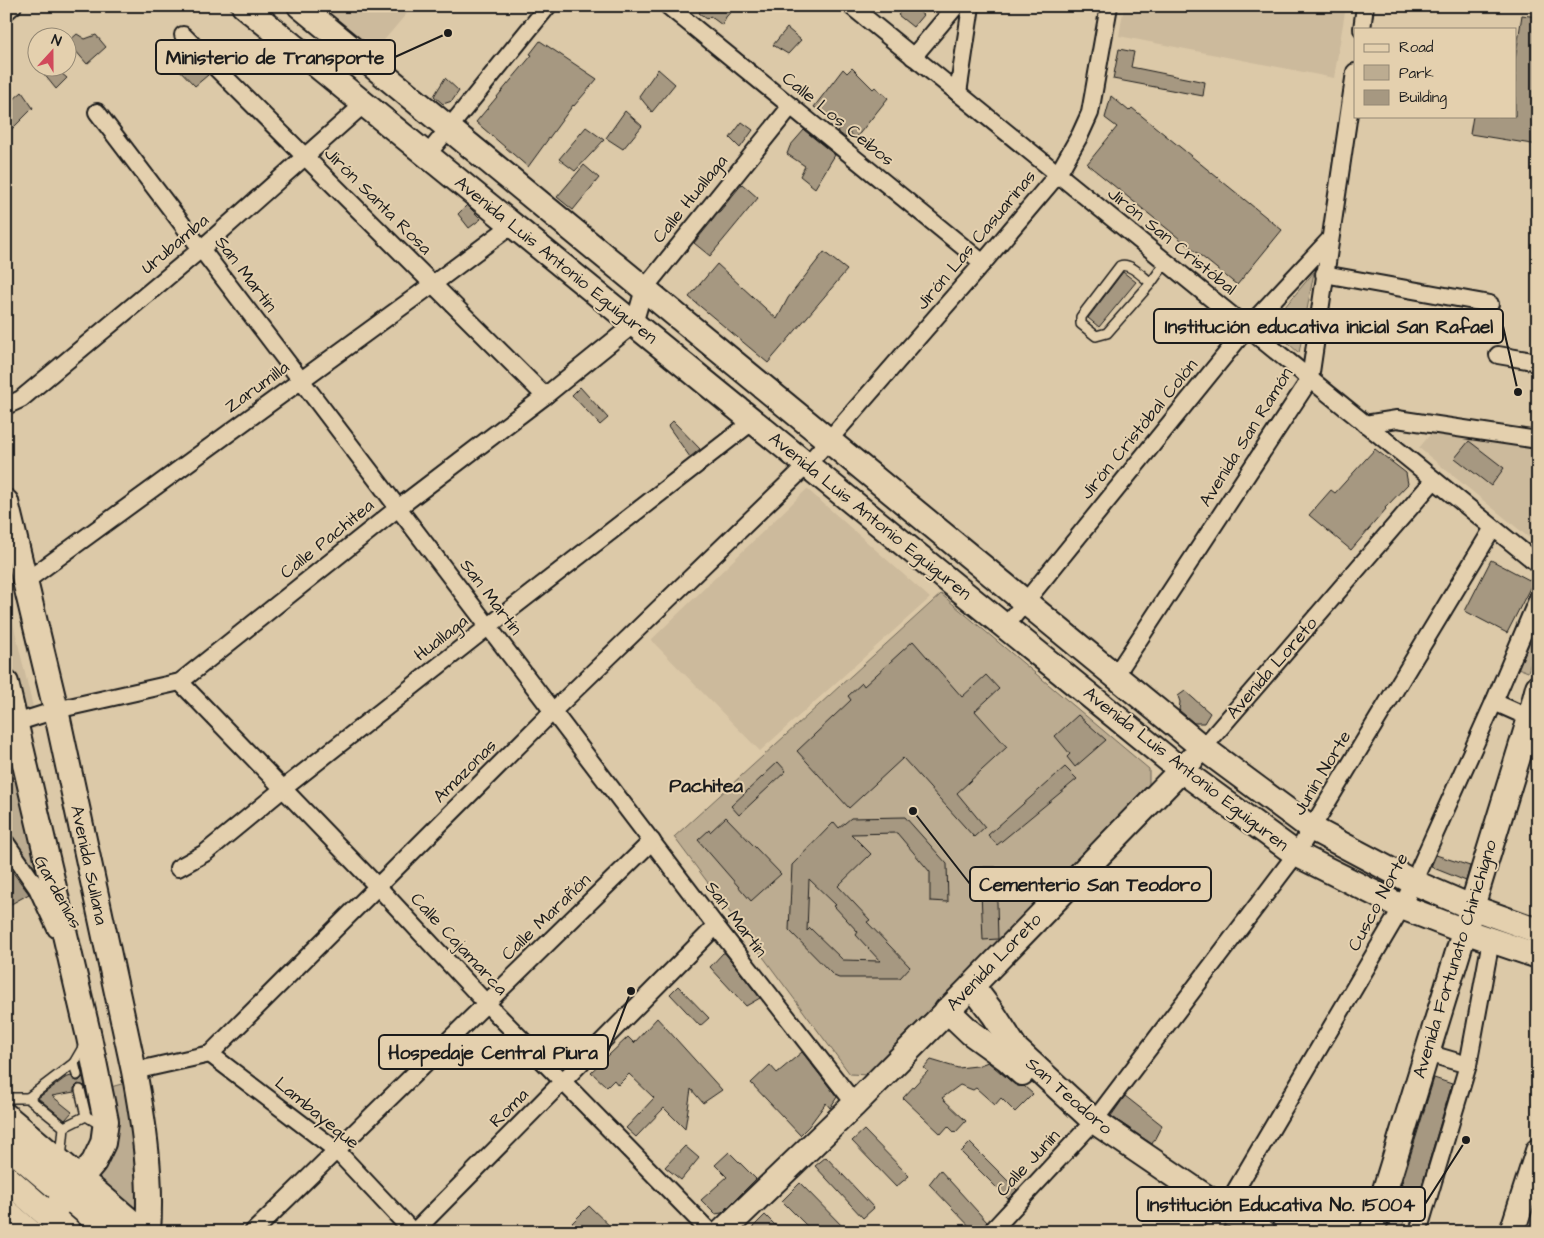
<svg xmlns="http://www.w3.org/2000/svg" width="1544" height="1238" viewBox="0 0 1544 1238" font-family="'Architects Daughter',sans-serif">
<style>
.built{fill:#ccba9c}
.green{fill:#bcac91;stroke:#6c6456}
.building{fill:#a69881;stroke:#1c1c1c;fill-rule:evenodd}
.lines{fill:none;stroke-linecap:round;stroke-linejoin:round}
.lane-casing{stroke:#1c1c1c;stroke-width:12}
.street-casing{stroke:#1c1c1c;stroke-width:20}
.secondary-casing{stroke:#1c1c1c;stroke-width:28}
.primary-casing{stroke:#1c1c1c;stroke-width:30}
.lane{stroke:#e4d0ae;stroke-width:9}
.street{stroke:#e4d0ae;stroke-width:16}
.secondary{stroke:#e4d0ae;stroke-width:24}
.primary{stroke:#e4d0ae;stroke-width:26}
.labels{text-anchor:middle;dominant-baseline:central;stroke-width:4;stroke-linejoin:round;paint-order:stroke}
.street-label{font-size:18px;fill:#1c1c1c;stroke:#e4d0ae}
.neighbourhood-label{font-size:19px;font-weight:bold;fill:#1c1c1c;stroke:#e4d0ae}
.leader{fill:none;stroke:#1c1c1c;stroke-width:2}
.callout-dot{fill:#1c1c1c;stroke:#e4d0ae;stroke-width:2}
.callout{fill:#e4d0ae;stroke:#1c1c1c;stroke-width:2}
.callout-label{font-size:19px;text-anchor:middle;font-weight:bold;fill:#1c1c1c}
</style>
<rect width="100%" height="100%" fill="#dcc9a8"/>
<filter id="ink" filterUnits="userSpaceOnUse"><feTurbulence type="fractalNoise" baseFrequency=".02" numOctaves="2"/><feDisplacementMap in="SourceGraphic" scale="10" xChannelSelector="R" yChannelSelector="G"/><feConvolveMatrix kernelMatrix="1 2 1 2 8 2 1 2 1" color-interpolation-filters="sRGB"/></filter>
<g filter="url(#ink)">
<g class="built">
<path d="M323 6H413L375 51Z"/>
<path d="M1124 6H1346L1334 78 1119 36Z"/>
<path d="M1433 431 1538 450V545L1419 448Z"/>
<path d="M807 489 930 598 760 751 651 640Z"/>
<path d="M6 593 38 728 6 734Z"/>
</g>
<g class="green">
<path d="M1314 272 1299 353 1269 326Z"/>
<path d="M941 594 1149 769V784L868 1075 850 1074 674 837Z"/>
<path d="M1538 624V639L1528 672 1518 668Z"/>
<path d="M6 726 72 962 6 843Z"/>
<path d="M129 1082 141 1219 97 1179 112 1131 107 1088Z"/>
<path d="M1389 1197 1410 1205 1400 1232H1378Z"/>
</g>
<g class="building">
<path d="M699 6H736L726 17 722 25 710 16 707 19 699 13 702 8Z"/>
<path d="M905 6H912L923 15 913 27 898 15Z"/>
<path d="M1522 15 1538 17V145L1470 134 1473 116H1515V60Z"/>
<path d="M787 28 801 40 788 54 773 45Z"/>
<path d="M77 34 85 39 96 35 106 47 87 64 68 42Z"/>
<path d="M540 41 597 79 574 106 573 105 528 167 476 122 532 55 530 54Z"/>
<path d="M1119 49 1134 52 1131 67 1205 82 1203 96 1113 79Z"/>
<path d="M183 52 186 53 208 75 195 86 174 64Z"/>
<path d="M39 68H55L67 78 56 89Z"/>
<path d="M852 68 873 89 875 87 888 98 856 138 849 133 846 138 837 131 842 125 814 107 843 69 847 73Z"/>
<path d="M658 69 675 84 652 112 639 96Z"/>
<path d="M445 78 459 91 452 101 443 104 434 96Z"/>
<path d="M6 92 14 99 22 92 33 108 6 135Z"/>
<path d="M1111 96 1129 111 1132 108 1282 230 1237 285 1087 164 1117 127 1105 118Z"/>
<path d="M625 111 642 126 623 149 606 138Z"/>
<path d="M742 122 753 130 740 148 730 138Z"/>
<path d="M586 127 604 140 575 171 559 159Z"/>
<path d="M804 130 835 155 815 188 800 176 805 166 787 154 790 146Z"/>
<path d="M584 165 599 178 573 210 557 197Z"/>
<path d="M742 184 758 198 710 256 694 243Z"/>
<path d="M467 205 481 219 469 228 458 214Z"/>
<path d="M824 252 847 270 768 363 689 297 717 264 777 319 788 298Z"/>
<path d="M1123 272 1136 282 1099 327 1088 318Z"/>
<path d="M580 387 608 418 600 425 572 395Z"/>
<path d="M673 421 700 449 690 457 668 426Z"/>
<path d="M1469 441 1504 468 1491 486 1455 458Z"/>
<path d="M1375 449 1406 473 1408 484 1385 508 1386 509 1351 550 1309 515 1331 490 1335 493Z"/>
<path d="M1491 560 1533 582 1507 633 1465 611Z"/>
<path d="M913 641 962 697 986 675 999 689 975 711 1007 747 957 793 985 827 974 837 903 758 849 808 797 751 851 700 848 696 862 683 864 686Z"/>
<path d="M1185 691 1210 713 1204 723H1194L1179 710 1180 702 1178 696Z"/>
<path d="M1078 715 1106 740 1075 767 1067 757 1070 754 1055 736Z"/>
<path d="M778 762 786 771 739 815 731 806Z"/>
<path d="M1065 767 1077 779 997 845 988 835Z"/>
<path d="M726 817 781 874 751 901 698 840 709 830 710 832Z"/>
<path d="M905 817 947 864 948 902 930 901V872L897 833 851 834 871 854 838 886 870 920 867 922 910 967 900 978H839L834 976 789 930 792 865 834 822 839 828 851 818ZM809 879 836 905 834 906 858 932 856 935 880 961 843 960 810 928 807 931Z"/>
<path d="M1436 855 1470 866 1466 881 1431 867Z"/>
<path d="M6 863 29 894 6 907Z"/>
<path d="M980 867H996L998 939 983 940Z"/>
<path d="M723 953H725L760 998 746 1006 710 967Z"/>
<path d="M678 986 709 1018 700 1026 670 994Z"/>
<path d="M657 1018 722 1090 703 1103 691 1089 685 1129 664 1108 636 1137 626 1128 654 1098 629 1074 618 1085 614 1080 607 1087 591 1072 628 1037 634 1043Z"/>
<path d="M802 1052 837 1097 830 1108 826 1103 809 1126 800 1135 751 1083 770 1065 777 1073Z"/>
<path d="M931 1060 958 1068 977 1066 988 1062 1013 1083 1018 1086H1024L1033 1094 1015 1112 1001 1098 995 1105 976 1088 973 1090 960 1085 942 1098 966 1121 955 1133 948 1126 941 1134 903 1098 928 1071 924 1068Z"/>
<path d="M71 1076 76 1081H79L83 1077 85 1086 78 1084 74 1088V1092L52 1096 72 1112 65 1120 38 1098 65 1078Z"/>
<path d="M1434 1078 1452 1084 1417 1202 1398 1196Z"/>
<path d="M1125 1096 1162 1125 1152 1144 1111 1116Z"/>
<path d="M864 1130 909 1176 896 1187 852 1141Z"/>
<path d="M970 1143 1017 1190 1008 1199 961 1152Z"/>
<path d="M685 1146 699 1158 681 1180 665 1167Z"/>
<path d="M729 1152 756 1179 722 1213 715 1214 701 1200 727 1177 715 1165Z"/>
<path d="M826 1157 874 1208 863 1218 815 1166Z"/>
<path d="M940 1170 987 1222 978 1232H975L929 1184Z"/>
<path d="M800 1183 848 1232H813L782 1201Z"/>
<path d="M589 1206 616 1232H581L572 1223Z"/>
<path d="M765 1215 782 1232H748Z"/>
</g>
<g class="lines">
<defs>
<g id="lane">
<path d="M1151 283C1143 277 1130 262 1120 266L1081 317V324L1096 336 1107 333 1151 283 1166 262"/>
<path d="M77 1075 74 1063 85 1044"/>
<path d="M80 1090 86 1116 104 1127"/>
<path d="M6 1098H28L64 1127 61 1159"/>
<path d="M28 1098 74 1063"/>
<path d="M64 1127 86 1116"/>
</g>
<g id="street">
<path d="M668 6 983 263"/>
<path d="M851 6 1538 564"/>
<path d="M6 12 13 6"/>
<path d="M1362 29 1365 6"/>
<path d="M183 35 545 396"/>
<path d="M913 57 956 6"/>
<path d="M958 93 971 6"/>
<path d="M97 112 716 926 855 1104"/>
<path d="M427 155 548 6"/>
<path d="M1324 274 1490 304"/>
<path d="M1498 355 1538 362"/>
<path d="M6 406 21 399 201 249 364 104"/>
<path d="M1365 424 1397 419 1538 440"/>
<path d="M26 581 433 284 512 225"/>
<path d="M1005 627 1247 328 1330 239"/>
<path d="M1115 676 1310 379 1355 72"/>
<path d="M180 682 378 887 486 1003 710 1232"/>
<path d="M1494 702 1530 718"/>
<path d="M6 726 56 710 180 682 398 508 545 396 634 324 644 289 791 106"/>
<path d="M1203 748 1434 480"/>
<path d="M6 843 37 888 56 929"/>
<path d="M178 868 205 853 284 788 489 626 753 421"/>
<path d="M1427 1053 1468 1065"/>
<path d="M210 1054 336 1150 413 1232"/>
<path d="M134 1071 210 1054 553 711 807 465 983 263 1058 174 1080 135 1090 113 1109 6"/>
<path d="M253 1232 652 841"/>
<path d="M414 1232 716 926"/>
<path d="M991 1232 1094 1121 1296 854 1493 528"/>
<path d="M1211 1232 1402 907 1494 702 1538 598"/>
<path d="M1418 1232 1468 1065 1491 940"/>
</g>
<g id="secondary">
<path d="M244 6 1181 770 1296 854 1402 907 1464 931 1538 956"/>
<path d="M300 6 1203 748 1311 828 1413 882 1471 907 1538 931"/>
<path d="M6 502 56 710 134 1071C144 1124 152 1178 148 1232"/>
<path d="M6 683 89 1037 106 1121 103 1143 94 1162 55 1209"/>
<path d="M972 986 994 1015 1016 1049 1094 1121 1225 1210 1263 1232"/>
<path d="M947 1010 971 1033 1007 1059 1022 1073"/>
<path d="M6 1116 143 1232"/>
<path d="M6 1211 30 1232"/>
<path d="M722 1232 855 1104 972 986 1191 760"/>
<path d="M1372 1232 1530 718 1538 687"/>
<path d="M1512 1232 1538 1151"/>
</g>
<g id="primary">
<path d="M6 1143 111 1232"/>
<path d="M6 1178 68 1232"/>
</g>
</defs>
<use href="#lane" class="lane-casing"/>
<use href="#street" class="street-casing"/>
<use href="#secondary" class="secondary-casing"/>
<use href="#primary" class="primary-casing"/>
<use href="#lane" class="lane"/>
<use href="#street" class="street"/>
<use href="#secondary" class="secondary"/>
<use href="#primary" class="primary"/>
</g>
</g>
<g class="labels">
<g class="street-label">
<text transform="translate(838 119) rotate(39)">Calle Los Ceibos</text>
<text transform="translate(690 199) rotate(-51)">Calle Huallaga</text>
<text transform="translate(378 201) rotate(45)">Jirón Santa Rosa</text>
<text transform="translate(976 240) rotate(-50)">Jirón Las Casuarinas</text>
<text transform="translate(1172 241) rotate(39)">Jirón San Cristóbal</text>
<text transform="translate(175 244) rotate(-40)">Urubamba</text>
<text transform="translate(556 260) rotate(39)">Avenida Luis Antonio Eguiguren</text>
<text transform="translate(246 274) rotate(53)">San Martín</text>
<text transform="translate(257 387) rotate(-36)">Zarumilla</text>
<text transform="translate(1139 429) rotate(-51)">Jirón Cristóbal Colón</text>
<text transform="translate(1246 437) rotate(-58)">Avenida San Ramón</text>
<text transform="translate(870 516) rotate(39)">Avenida Luis Antonio Eguiguren</text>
<text transform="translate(327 539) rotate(-39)">Calle Pachitea</text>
<text transform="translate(491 597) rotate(53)">San Martín</text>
<text transform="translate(441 638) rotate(-38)">Huallaga</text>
<text transform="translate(1272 668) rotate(-49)">Avenida Loreto</text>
<text transform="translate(1186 769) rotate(38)">Avenida Luis Antonio Eguiguren</text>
<text transform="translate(465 771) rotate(-45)">Amazonas</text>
<text transform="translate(1322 773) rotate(-59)">Junín Norte</text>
<text transform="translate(89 865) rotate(78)">Avenida Sullana</text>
<text transform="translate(58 892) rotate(61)">Gardenias</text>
<text transform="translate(1378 902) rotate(-62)">Cusco Norte</text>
<text transform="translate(546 917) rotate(-44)">Calle Marañón</text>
<text transform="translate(736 919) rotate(53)">San Martín</text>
<text transform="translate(459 944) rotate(47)">Calle Cajamarca</text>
<text transform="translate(1455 959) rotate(-73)">Avenida Fortunato Chirichigno</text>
<text transform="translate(994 962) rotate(-46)">Avenida Loreto</text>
<text transform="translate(1069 1096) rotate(41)">San Teodoro</text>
<text transform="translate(509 1108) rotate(-45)">Roma</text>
<text transform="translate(317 1113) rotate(39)">Lambayeque</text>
<text transform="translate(1028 1163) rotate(-47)">Calle Junín</text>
</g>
<g class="neighbourhood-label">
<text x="706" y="786">Pachitea</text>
</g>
</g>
<path class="leader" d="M448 33L395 57M1518 392L1503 326M913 811L970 884M631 991L608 1052M1466 1140L1425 1204"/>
<g class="callout-dot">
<circle cx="448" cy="33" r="5"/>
<circle cx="1518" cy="392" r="5"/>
<circle cx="913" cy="811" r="5"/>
<circle cx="631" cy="991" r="5"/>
<circle cx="1466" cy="1140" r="5"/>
</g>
<g class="callout">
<rect x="156" y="40" width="239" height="34" rx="5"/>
<rect x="1154" y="309" width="349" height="34" rx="5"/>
<rect x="970" y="867" width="241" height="34" rx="5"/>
<rect x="379" y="1035" width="229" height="34" rx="5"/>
<rect x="1137" y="1187" width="288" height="34" rx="5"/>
</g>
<g class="callout-label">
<text x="275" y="64">Ministerio de Transporte</text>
<text x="1329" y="333">Institución educativa inicial San Rafael</text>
<text x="1090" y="891">Cementerio San Teodoro</text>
<text x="493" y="1059">Hospedaje Central Piura</text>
<text x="1281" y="1211">Institución Educativa No. 15004</text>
</g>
<rect width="1544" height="1238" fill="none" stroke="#e4d0ae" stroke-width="25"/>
<rect x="12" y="12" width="1519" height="1213" fill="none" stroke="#1c1c1c" stroke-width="2" filter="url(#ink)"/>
<rect x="1354" y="28" width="162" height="90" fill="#e4d0ae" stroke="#948874"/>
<rect x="1364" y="44" width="25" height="8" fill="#e4d0ae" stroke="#948874"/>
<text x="1399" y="52" font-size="15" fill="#1c1c1c">Road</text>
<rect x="1364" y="65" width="25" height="15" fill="#bcac91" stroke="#948874"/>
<text x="1399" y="78" font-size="15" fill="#1c1c1c">Park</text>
<rect x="1364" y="90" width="25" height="15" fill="#a69881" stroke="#948874"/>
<text x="1399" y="102" font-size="15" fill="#1c1c1c">Building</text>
<g transform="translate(52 52) rotate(21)"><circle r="24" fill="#e4d0ae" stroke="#948874"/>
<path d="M0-4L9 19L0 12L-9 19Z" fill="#d1495b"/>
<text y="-8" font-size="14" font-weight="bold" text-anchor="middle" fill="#1c1c1c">N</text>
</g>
</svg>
